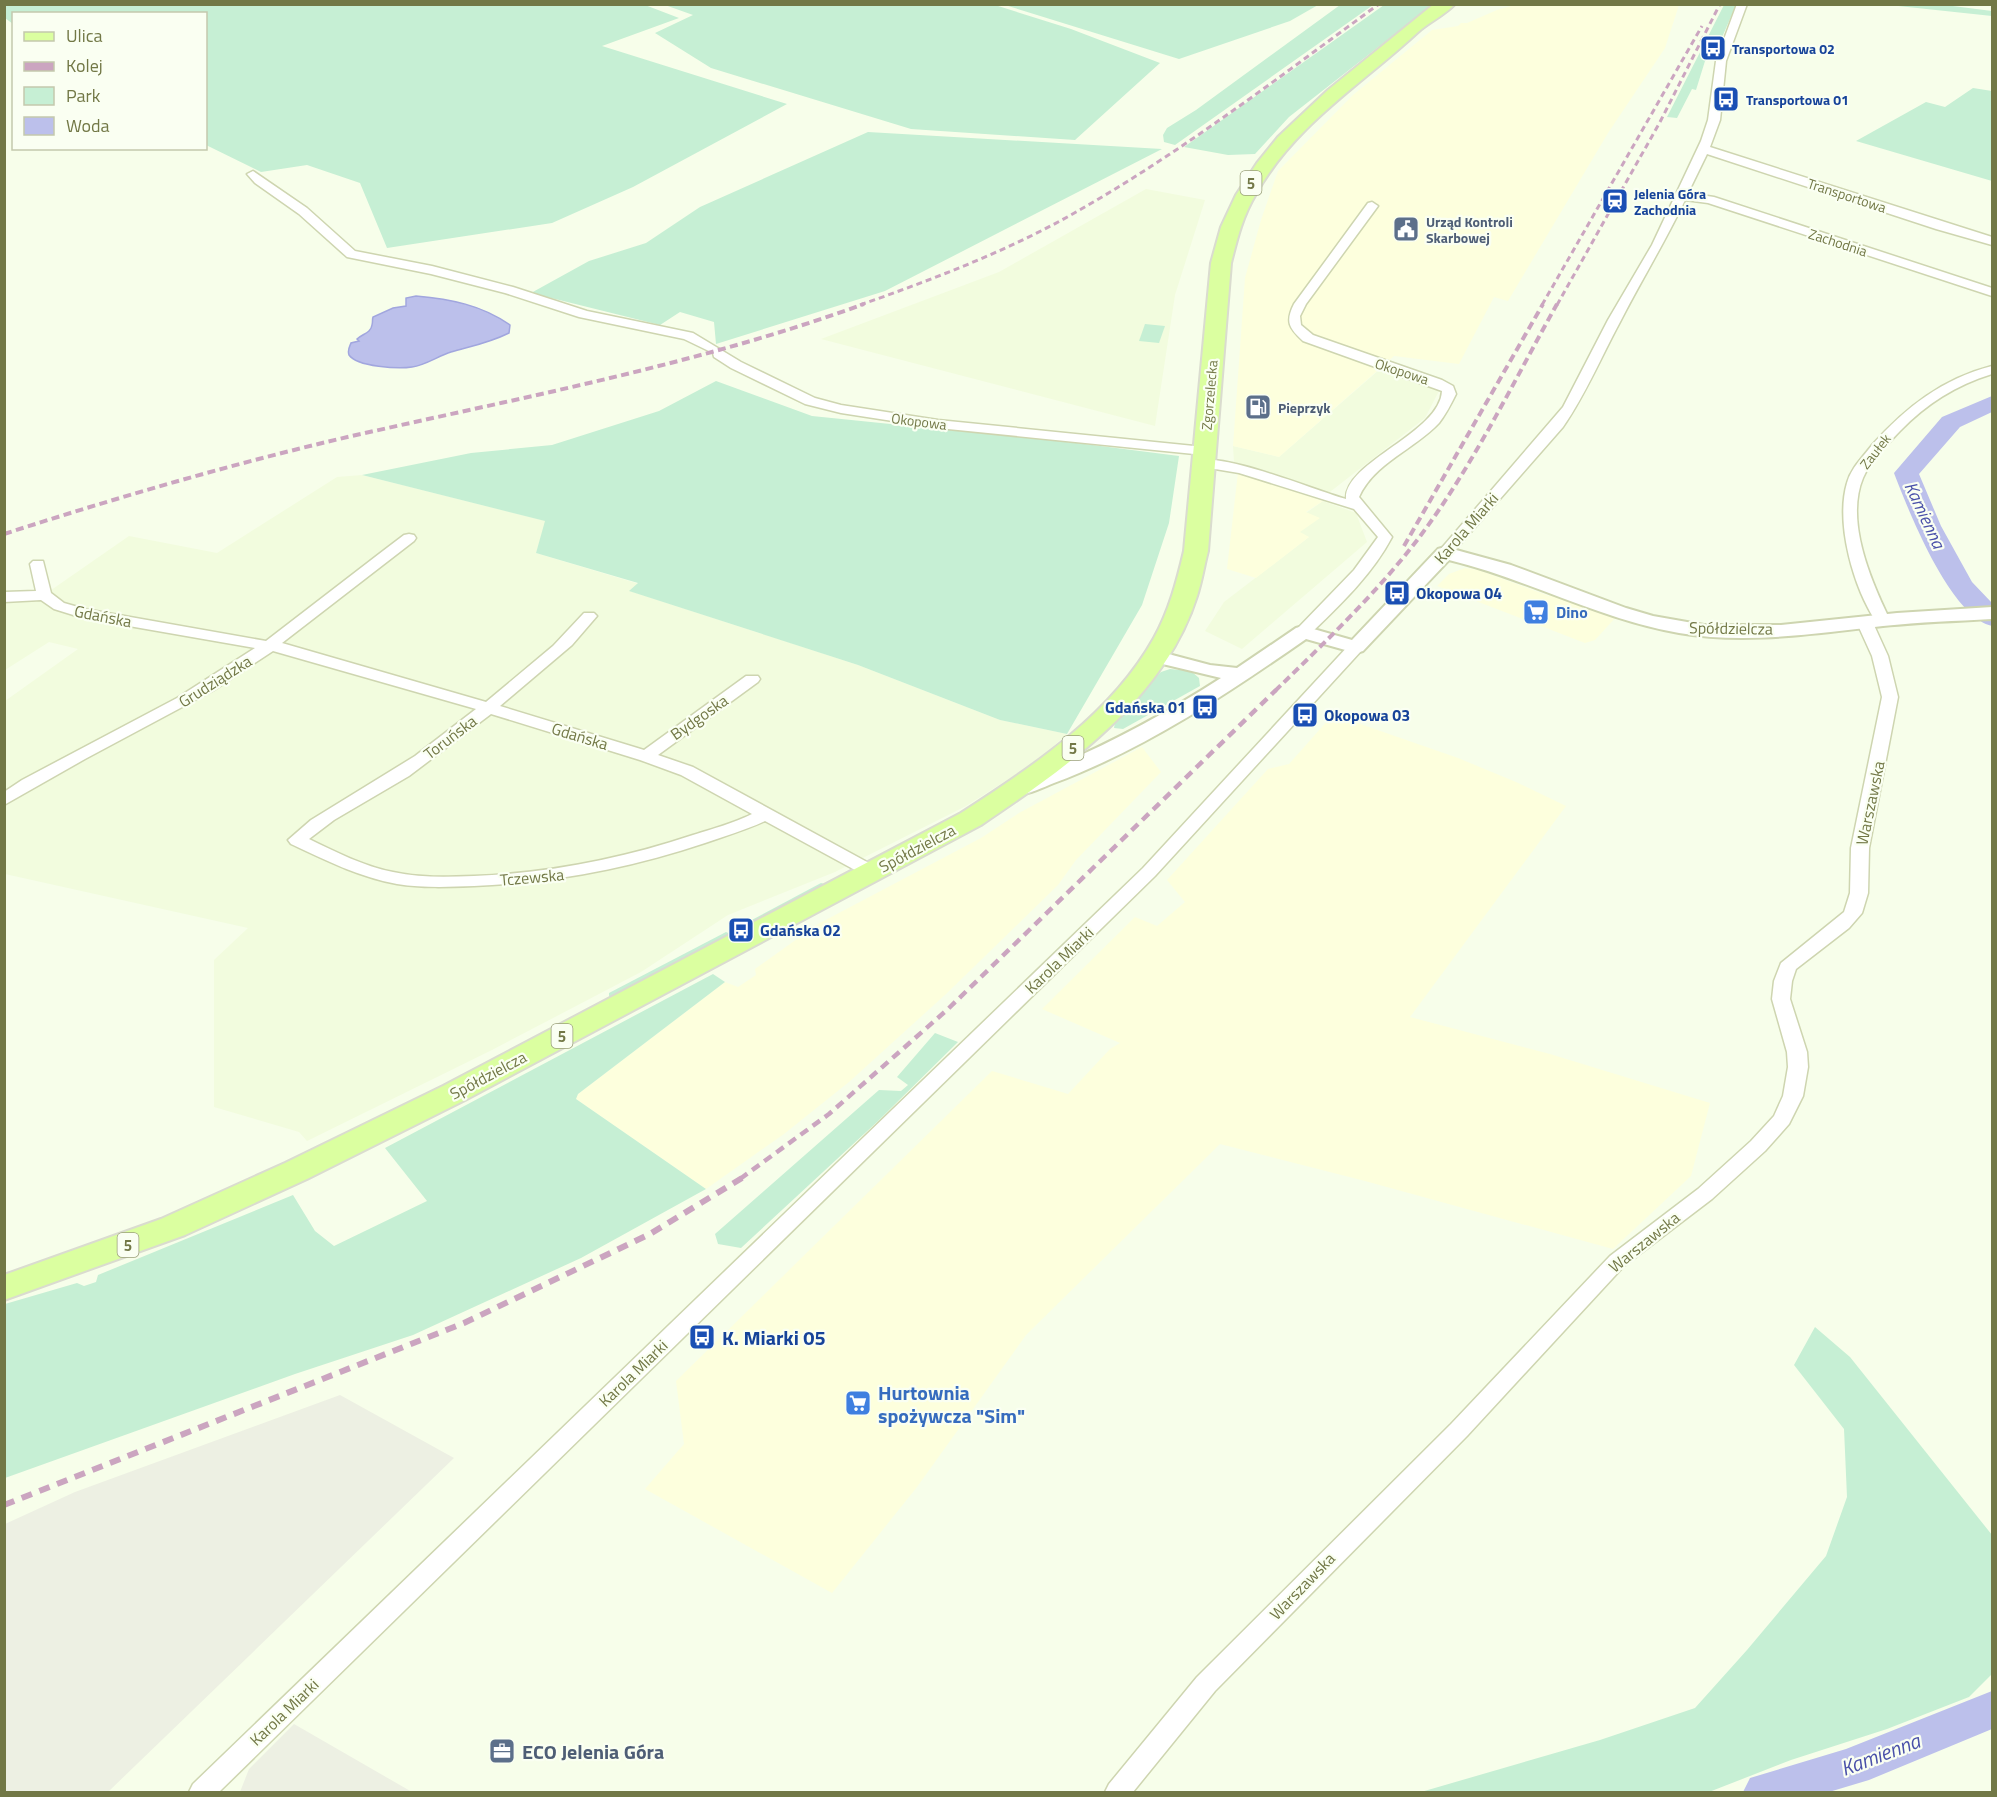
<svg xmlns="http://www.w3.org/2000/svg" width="1997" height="1797" viewBox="0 0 1997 1797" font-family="'Titillium Web',sans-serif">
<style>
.residential{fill:#f2fcde}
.commercial{fill:#fdffdd}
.industrial{fill:#edf0e3}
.green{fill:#c6efd4}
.water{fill:#bcc0eb;stroke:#a1a6de;stroke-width:1.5}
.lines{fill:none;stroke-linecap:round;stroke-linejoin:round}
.river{fill:#bcc0eb;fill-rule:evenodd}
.minor-casing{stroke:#ced5b0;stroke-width:3}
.tertiary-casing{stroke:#ced5b0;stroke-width:4}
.primary-casing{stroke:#dadccf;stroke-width:4}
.minor{fill:#fff;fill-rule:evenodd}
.tertiary{fill:#fff;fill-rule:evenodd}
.primary{fill:#dbffa0;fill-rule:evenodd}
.rail-far3{stroke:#cba5c0;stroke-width:3;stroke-dasharray:6 4;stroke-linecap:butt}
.rail-far2{stroke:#cba5c0;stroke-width:4;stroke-dasharray:8 4.5;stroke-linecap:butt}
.rail-far1{stroke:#cba5c0;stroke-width:4.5;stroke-dasharray:9 6;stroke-linecap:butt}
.rail{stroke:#cba5c0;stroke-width:6;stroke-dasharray:11 8;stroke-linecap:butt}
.labels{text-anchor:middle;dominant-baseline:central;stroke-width:4.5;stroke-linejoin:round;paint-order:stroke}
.far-transit-label{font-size:14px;font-weight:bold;fill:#164399;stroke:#fafff2;text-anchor:start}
.far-street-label{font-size:14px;fill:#727846;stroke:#fafff2}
.far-service-label{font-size:14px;font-weight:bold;fill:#4e5e75;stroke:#fafff2;text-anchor:start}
.shield{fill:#fafff2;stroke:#9ba07a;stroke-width:1.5}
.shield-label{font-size:15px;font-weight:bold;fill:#727846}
.street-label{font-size:16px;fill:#727846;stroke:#fafff2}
.transit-label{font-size:16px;font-weight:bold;fill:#164399;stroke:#fafff2;text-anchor:start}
.shop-label{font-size:16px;font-weight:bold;fill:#366cbe;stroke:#fafff2;text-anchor:start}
.water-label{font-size:18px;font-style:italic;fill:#4950a9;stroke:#fafff2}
.near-transit-label{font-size:20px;font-weight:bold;fill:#164399;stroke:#fafff2;text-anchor:start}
.near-shop-label{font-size:20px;font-weight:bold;fill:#366cbe;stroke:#fafff2;text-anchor:start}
.near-service-label{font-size:20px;font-weight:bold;fill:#4e5e75;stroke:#fafff2;text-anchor:start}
.near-water-label{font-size:21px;font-style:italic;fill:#4950a9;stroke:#fafff2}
</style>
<rect width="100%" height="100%" fill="#f7feea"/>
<g class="residential">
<path d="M1146 189 1205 200 1175 295 1155 426 821 339 999 272Z"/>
<path d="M1379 370 1439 391 1425 418 1326 495 1234 462 1233 446 1279 457Z"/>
<path d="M362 475 546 521 536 553 639 584 630 591 858 665 1000 720 1067 734 1037 761 966 806 835 872 728 915 641 972 492 1050 307 1141 299 1132 214 1107V960L248 928 5 874V701L78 649 49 642 5 670 4 596 44 595 129 536 217 553 337 477Z"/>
<path d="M1323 501 1356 513 1367 542 1242 649 1205 631 1224 602 1309 537 1299 533 1306 513Z"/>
</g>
<g class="commercial">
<path d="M1518 4 1679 5 1665 48 1608 133 1508 301 1494 297 1459 364 1394 356 1279 457 1233 446 1245 278 1261 220 1278 171 1353 95 1432 30 1458 26 1461 23H1467L1497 10Z"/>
<path d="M1238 472 1323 501 1306 512 1320 518 1300 532 1309 537 1256 578 1227 569Z"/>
<path d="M1465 568 1479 570 1549 596 1552 593 1617 616 1595 640 1585 643 1437 586 1449 574Z"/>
<path d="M1330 718H1343L1458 758 1516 782 1566 806 1410 1017 1550 1054 1710 1103 1691 1176 1613 1249 1365 1181 1220 1144 1026 1335 917 1487 832 1593 645 1489 684 1444 676 1381 992 1071 1068 1094 1110 1049 1120 1043 1042 1009 1135 917 1157 926 1185 902 1167 880 1268 769 1289 764Z"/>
<path d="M1142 747 1161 772 1076 860 1058 885 946 994 849 1082 784 1134 706 1189 576 1099 578 1094 725 982 738 987 756 975 755 969 818 924 981 838 1019 813Z"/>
</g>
<g class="industrial">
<path d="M340 1395 454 1458 108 1792H5V1524L75 1492Z"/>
<path d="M294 1724 412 1792H240L249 1769Z"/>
</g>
<g class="green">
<path d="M5 4 645 5 679 18 602 46 787 104 633 187 552 223 387 248 360 183 307 165 261 172 206 145V14H14L13 24 5 18Z"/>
<path d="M665 5H995L1071 29 1160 63 1075 140 911 129 711 68 655 33 693 15Z"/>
<path d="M1005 5H1318L1290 21 1179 59Z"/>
<path d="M1340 5H1373L1175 145 1164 142 1163 135 1167 128 1196 110Z"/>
<path d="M1384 5H1431L1399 35 1395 34 1289 117 1255 154 1228 155 1184 147Z"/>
<path d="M1724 5H1736L1720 42 1713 44 1708 51 1712 60 1705 61 1696 90 1692 89 1677 118 1667 117Z"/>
<path d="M1889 5H1992V6L1945 5 1992 11V16Z"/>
<path d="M1973 88 1992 91V181L1856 141 1926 102 1945 107Z"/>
<path d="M868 132 1162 149 885 291 716 344 714 322 680 312 660 325 531 293 589 261 646 243 700 207Z"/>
<path d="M1145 324 1165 326 1159 343 1139 341Z"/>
<path d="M716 381 812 416 1077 443 1179 456 1169 523 1142 605 1067 734 1000 720 858 665 629 591 638 583 536 553 545 521 362 475 471 453 552 445 659 411Z"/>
<path d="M1170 669 1191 671 1199 678 1200 686 1123 729 1114 728 1115 722 1154 678 1161 672Z"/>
<path d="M821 883 828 885 751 925 748 922Z"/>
<path d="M726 932 733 935 612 999 609 996V993Z"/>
<path d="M713 974 725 982 578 1094 576 1099 706 1189 581 1258 413 1335 295 1374 5 1478V1304L77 1283 84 1286 96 1282 98 1275 293 1195 315 1231 334 1246 427 1201 385 1148Z"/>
<path d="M935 1033 958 1042 877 1122 741 1248 718 1244 715 1234 879 1090 901 1091 908 1085 897 1077Z"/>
<path d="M1815 1327 1850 1357 1992 1535V1674L1969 1697 1887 1729 1791 1760 1709 1792H1421L1600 1740 1695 1708 1747 1650 1826 1556 1847 1497 1844 1429 1794 1365Z"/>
</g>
<path class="water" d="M416 296C450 299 482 305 510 325L509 333C489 343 472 346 451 352 438 356 426 365 412 367 399 369 357 367 349 355 347 350 350 346 351 343L359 341 357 339C362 334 371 333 372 325 373 322 372 320 373 317L393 308 406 306V298Z"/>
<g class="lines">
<g class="river">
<path d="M1992 396V412L1960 427 1919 474 1941 526 1972 582 1992 603V626C1950 616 1909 512 1894 473L1942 417Z"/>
<path d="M1992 1691V1729L1869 1780 1829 1792H1743L1750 1778 1846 1749Z"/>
</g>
<defs>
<g id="minor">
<path d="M1737 4H1747L1726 61 1720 120 1710 147 1992 237V245L1936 229 1707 154 1688 193 1714 197 1992 288V296L1708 203 1685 200C1665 242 1641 281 1620 322 1601 357 1586 394 1563 427L1450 556H1440L1438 553 1440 550 1563 407 1608 320 1652 245 1701 141 1708 120 1716 61Z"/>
<path d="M253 171 307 208 355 251 432 266 513 287 587 311 693 333 741 362 815 398 841 405 938 420 1204 447 1211 451 1204 455 938 428 841 413 805 404 731 368 714 357 713 353 684 339 579 317 505 293 431 274 347 257 299 214 255 183 247 174Z"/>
<path d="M1372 202 1378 206 1306 304 1300 316 1301 325 1313 335 1442 380 1453 386 1456 394C1451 404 1446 414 1439 423 1415 449 1374 463 1359 497L1392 537C1372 575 1339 606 1309 635H1297L1295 632 1297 629 1354 570 1378 537 1354 509 1239 473 1203 467 1196 463C1211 447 1322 493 1346 499 1344 462 1440 433 1442 391L1303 341C1289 328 1285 322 1294 304L1368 203Z"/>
<path d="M1992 366V374C1956 385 1926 404 1900 431 1887 445 1870 461 1863 478 1845 521 1871 581 1890 620L1887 623H1877C1854 589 1835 524 1847 483 1851 468 1863 457 1872 445 1906 407 1942 379 1992 366Z"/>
<path d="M409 534 414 535 416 538 414 541 282 643 486 702 553 646 584 613H594L597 616 572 645 500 706 644 750 746 676H758L760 679 758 682 658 755 693 767 878 868 881 872 878 876H866L765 821C746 830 725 836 705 843 630 868 554 883 474 886 448 887 422 888 397 884 359 877 325 860 291 844L288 840 311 820 415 756 476 709 273 651 214 690 85 759 4 805V792L22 780 177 698 255 648 83 618 54 609 41 600 4 602V592L36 591 30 564 33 561H43L51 593 64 603 85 609 266 641 379 554 404 535ZM491 714 640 760 681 775 752 814C734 823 712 829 693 835 621 859 550 873 474 876 447 877 420 878 393 872 363 866 336 852 309 839L334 820 409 776Z"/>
<path d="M1865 618 1873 623 1888 656 1898 697 1869 848 1868 893 1862 913 1849 928 1796 969 1792 981 1790 999 1807 1052 1808 1067 1803 1096 1789 1124 1765 1151 1712 1199 1624 1266 1467 1436 1215 1691 1133 1792H1105L1109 1784 1197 1677 1451 1424 1610 1256 1698 1189 1751 1141 1774 1116 1783 1096 1788 1067 1787 1052 1772 999 1774 981 1781 963 1844 912 1850 893 1851 848 1882 697 1872 656 1857 623Z"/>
<path d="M1356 642 1362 644 1364 647 1362 650 1155 876 219 1792H189L193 1784 1143 868 1350 644Z"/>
</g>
<path id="tertiary" d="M1445 547 1511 565 1626 608 1653 616 1704 625H1781L1897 613 1992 607V619C1956 621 1920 622 1883 626 1816 633 1747 645 1679 633 1599 619 1527 579 1449 560L1363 651 1356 653 1306 639C1227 694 1145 749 1054 783 1041 788 1025 797 1010 794L1007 789 1010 784C1085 757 1154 721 1221 678L1150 661 1147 657 1150 653 1157 651 1210 665 1237 668 1296 628 1303 626 1352 640 1438 549Z"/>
<path id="primary" d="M1434 4H1455C1445 15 1429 22 1418 32 1362 84 1294 125 1256 194 1243 215 1237 239 1231 263L1208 551C1204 566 1202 581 1197 596 1164 700 1067 767 981 825L465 1100 307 1179 185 1235 4 1300V1275L161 1219 285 1163 443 1086 961 813C1033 766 1111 715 1154 638 1169 611 1177 581 1184 551L1211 263 1221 227 1236 195 1257 163 1278 137 1328 90Z"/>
</defs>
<use href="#minor" class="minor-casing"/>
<use href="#tertiary" class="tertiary-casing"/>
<use href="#primary" class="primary-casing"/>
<use href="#minor" class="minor"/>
<use href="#tertiary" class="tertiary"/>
<use href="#primary" class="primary"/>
<g class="rail-far3">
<path d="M860 305C928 281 997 255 1060 221 1173 159 1275 80 1379 4"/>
<path d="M1542 305 1702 26"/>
<path d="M1557 305 1660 122 1720 4"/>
</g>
<g class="rail-far2">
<path d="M4 534C119 497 235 463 352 436 524 397 699 364 864 304"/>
<path d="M1404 546 1543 304"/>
<path d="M1275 691C1325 642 1378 592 1421 535 1474 464 1514 381 1557 304"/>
</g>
<path class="rail-far1" d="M740 1179 829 1114 948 1009 1276 690"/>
<path class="rail" d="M4 1505 464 1323 650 1234 742 1178"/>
</g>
<defs>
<symbol id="bus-square" viewBox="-11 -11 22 22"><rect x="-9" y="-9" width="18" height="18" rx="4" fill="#1a4fb4" stroke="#fafff2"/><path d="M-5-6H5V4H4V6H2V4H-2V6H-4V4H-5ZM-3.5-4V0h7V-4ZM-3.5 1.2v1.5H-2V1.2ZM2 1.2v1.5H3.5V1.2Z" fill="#fff"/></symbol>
<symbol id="station-square" viewBox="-11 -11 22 22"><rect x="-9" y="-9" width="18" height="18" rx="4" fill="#1a4fb4" stroke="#fafff2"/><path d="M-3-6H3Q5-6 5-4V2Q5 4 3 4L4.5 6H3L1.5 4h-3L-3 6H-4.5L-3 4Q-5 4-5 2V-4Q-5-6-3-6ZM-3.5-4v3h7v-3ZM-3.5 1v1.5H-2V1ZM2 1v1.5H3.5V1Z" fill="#fff"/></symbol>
<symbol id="civic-square" viewBox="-11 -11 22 22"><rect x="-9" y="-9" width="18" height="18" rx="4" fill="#5c6f8a" stroke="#fafff2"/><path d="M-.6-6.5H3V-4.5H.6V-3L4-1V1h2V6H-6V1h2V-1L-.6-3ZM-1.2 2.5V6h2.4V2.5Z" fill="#fff"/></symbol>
<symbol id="fuel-square" viewBox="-11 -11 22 22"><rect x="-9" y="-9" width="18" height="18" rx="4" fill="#5c6f8a" stroke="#fafff2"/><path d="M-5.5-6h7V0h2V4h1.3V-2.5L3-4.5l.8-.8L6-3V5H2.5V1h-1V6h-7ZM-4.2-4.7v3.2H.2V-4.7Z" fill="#fff"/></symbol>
<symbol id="supermarket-square" viewBox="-11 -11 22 22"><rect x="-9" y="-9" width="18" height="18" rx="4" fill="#3f7fe0" stroke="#fafff2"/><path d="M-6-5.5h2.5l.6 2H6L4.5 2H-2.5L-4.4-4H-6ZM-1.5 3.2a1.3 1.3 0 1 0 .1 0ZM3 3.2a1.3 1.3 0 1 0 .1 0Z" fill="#fff"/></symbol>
<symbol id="office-square" viewBox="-11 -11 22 22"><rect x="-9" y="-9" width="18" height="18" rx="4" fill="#5c6f8a" stroke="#fafff2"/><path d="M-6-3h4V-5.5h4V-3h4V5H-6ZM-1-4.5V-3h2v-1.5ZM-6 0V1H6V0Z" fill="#fff"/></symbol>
</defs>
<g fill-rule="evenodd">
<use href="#bus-square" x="1698" y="33" width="30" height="30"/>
<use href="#bus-square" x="1711" y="84" width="30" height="30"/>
<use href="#station-square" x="1600" y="186" width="30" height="30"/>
<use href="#civic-square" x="1391" y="214" width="30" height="30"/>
<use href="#fuel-square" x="1243" y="392" width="30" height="30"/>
<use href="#bus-square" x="1382" y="578" width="30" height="30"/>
<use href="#supermarket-square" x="1521" y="597" width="30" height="30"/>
<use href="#bus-square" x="1190" y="692" width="30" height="30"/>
<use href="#bus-square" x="1290" y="700" width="30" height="30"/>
<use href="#bus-square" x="726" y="915" width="30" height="30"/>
<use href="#bus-square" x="687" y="1322" width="30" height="30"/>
<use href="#supermarket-square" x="843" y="1388" width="30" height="30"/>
<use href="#office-square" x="487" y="1736" width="30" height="30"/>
</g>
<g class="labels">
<g class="far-transit-label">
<text x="1732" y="48">Transportowa 02</text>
<text x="1746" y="99">Transportowa 01</text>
<text x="1634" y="193">Jelenia Góra<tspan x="1634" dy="16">Zachodnia</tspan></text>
</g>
<g class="far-street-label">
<text transform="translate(1847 195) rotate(18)">Transportowa</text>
<text transform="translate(1838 242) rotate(18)">Zachodnia</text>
<text transform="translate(1402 371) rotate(18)">Okopowa</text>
<text transform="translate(1209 395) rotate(-85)">Zgorzelecka</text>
<text transform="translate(919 421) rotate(7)">Okopowa</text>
<text transform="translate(1875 451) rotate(-52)">Zaułek</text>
</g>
<g class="far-service-label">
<text x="1426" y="221">Urząd Kontroli<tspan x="1426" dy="16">Skarbowej</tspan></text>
<text x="1278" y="407">Pieprzyk</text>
</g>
<g class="shield">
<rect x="1240.5" y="171" width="21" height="24" rx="4.5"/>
<rect x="1062.5" y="736" width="21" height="24" rx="4.5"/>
<rect x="551.5" y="1024" width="21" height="24" rx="4.5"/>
<rect x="117.5" y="1233" width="21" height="24" rx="4.5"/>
</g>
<g class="shield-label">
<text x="1251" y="183">5</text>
<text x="1073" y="748">5</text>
<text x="562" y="1036">5</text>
<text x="128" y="1245">5</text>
</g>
<g class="street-label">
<text transform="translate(1466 528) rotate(-49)">Karola Miarki</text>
<text transform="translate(103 616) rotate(11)">Gdańska</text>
<text transform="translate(1731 628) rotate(1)">Spółdzielcza</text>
<text transform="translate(215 681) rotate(-32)">Grudziądzka</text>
<text transform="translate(699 717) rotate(-35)">Bydgoska</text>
<text transform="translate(580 736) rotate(17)">Gdańska</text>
<text transform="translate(450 737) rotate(-37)">Toruńska</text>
<text transform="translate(1870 803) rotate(-78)">Warszawska</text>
<text transform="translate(917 848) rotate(-28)">Spółdzielcza</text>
<text transform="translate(532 877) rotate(-5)">Tczewska</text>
<text transform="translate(1059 960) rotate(-44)">Karola Miarki</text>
<text transform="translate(488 1075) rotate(-28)">Spółdzielcza</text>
<text transform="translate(1644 1242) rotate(-39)">Warszawska</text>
<text transform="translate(633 1373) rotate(-44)">Karola Miarki</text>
<text transform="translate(1302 1586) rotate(-46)">Warszawska</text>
<text transform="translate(284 1712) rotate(-44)">Karola Miarki</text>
</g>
<g class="transit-label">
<text x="1416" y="593">Okopowa 04</text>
<text x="1186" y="707" text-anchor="end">Gdańska 01</text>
<text x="1324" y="715">Okopowa 03</text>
<text x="760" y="930">Gdańska 02</text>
</g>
<g class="shop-label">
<text x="1556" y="612">Dino</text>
</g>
<g class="water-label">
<text transform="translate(1925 515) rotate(65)">Kamienna</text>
</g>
<g class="near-transit-label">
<text x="722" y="1337">K. Miarki 05</text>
</g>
<g class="near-shop-label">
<text x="878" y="1392">Hurtownia<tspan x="878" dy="23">spożywcza "Sim"</tspan></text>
</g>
<g class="near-service-label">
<text x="522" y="1751">ECO Jelenia Góra</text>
</g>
<g class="near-water-label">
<text transform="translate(1880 1754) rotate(-21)">Kamienna</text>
</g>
</g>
<rect width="1997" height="1797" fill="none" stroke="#727846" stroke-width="12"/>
<rect x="12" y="12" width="195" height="138" fill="#fafff2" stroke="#c4c9ad" stroke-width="1.5"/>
<rect x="24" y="32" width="30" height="9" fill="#dbffa0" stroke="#c4c9ad" stroke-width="1.5"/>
<text x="66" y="42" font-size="18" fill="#727846">Ulica</text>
<rect x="24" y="62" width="30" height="9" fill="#cba5c0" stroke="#c4c9ad" stroke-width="1.5"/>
<text x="66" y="72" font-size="18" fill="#727846">Kolej</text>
<rect x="24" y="87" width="30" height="18" fill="#c6efd4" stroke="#c4c9ad" stroke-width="1.5"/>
<text x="66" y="102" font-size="18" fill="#727846">Park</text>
<rect x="24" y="117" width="30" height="18" fill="#bcc0eb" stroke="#c4c9ad" stroke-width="1.5"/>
<text x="66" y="132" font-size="18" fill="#727846">Woda</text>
</svg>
